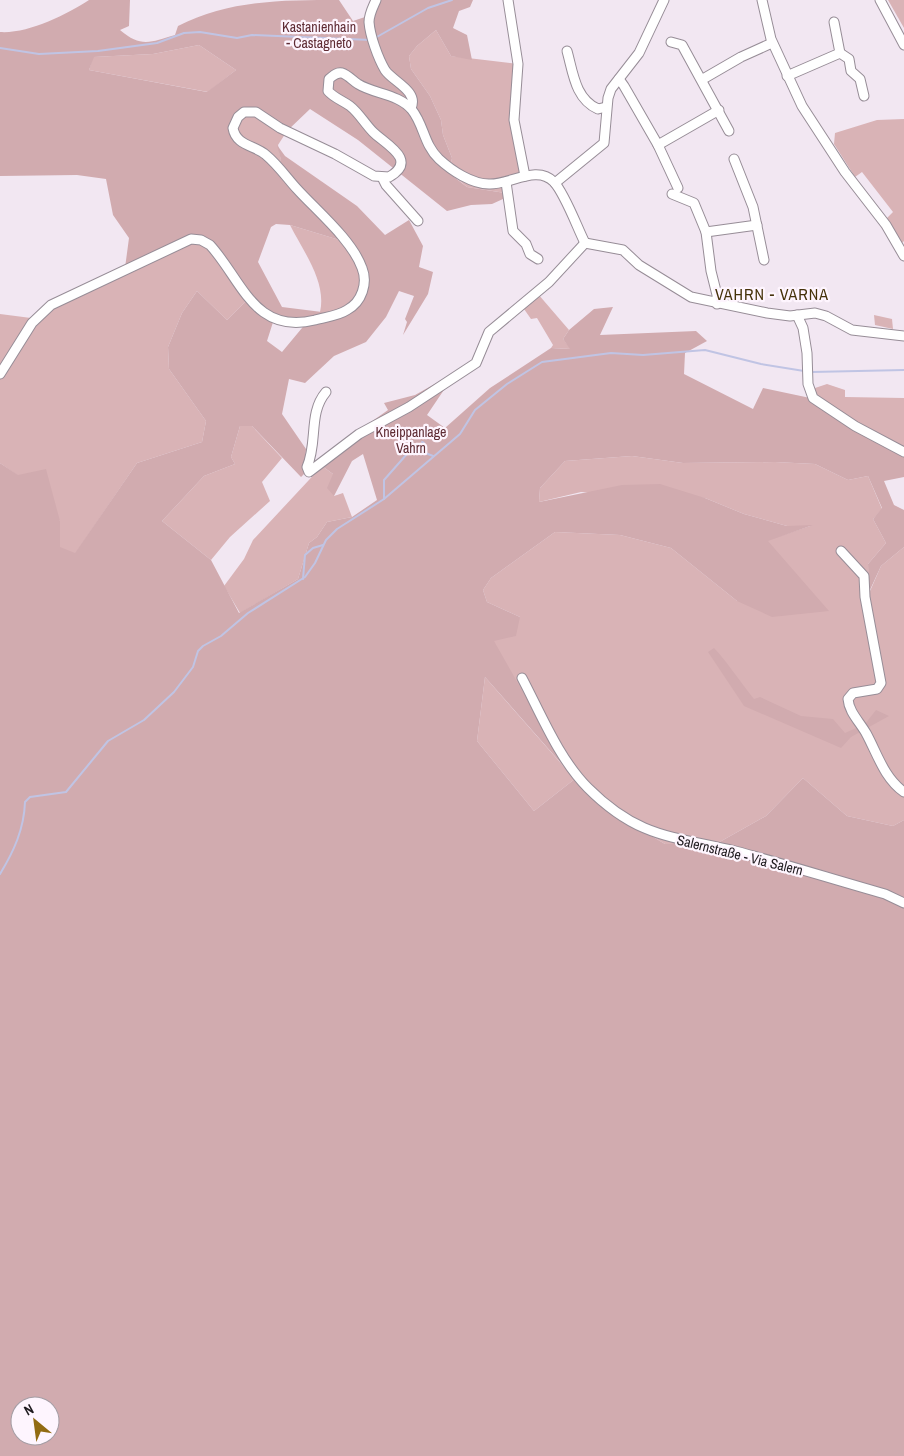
<svg xmlns="http://www.w3.org/2000/svg" width="904" height="1456" viewBox="0 0 904 1456" font-family="'Archivo Narrow',sans-serif">
<style>
.green{fill:#d9b3b6}
.forest{fill:#d1abaf;fill-rule:evenodd}
.lines{fill:none;stroke-linecap:round;stroke-linejoin:round}
.stream{stroke:#c0c4e4;stroke-width:2}
.minor-casing{stroke:#978d97;stroke-width:11}
.minor{stroke:#fff;stroke-width:9}
.labels{text-anchor:middle;dominant-baseline:central;stroke-width:4.5;stroke-linejoin:round;paint-order:stroke}
.park-label{font-size:14px;fill:#5e2b33;stroke:#fef5fe}
.street-label{font-size:14px;fill:#1e1a1e;stroke:#fef5fe}
.quarter-label{font-size:16px;letter-spacing:1px;fill:#45320a;stroke:#fef5fe}
</style>
<rect width="100%" height="100%" fill="#f2e7f2"/>
<g class="green">
<path d="M888 0H904V28Z"/>
<path d="M436 30 451 56 518 64 514 120 525 176 506 182 505 193 467 187 449 172 452 158 443 135 441 120 430 96 411 69 409 56 417 46Z"/>
<path d="M199 45 236 70 208 92 89 70 93 57 153 54Z"/>
<path d="M250 111 287 131 278 145 281 160 274 163 236 136 238 117Z"/>
<path d="M904 119V241L902 243 887 218 893 212 862 172 855 177 834 144 835 133 877 120Z"/>
<path d="M290 225 346 242 358 258 363 294 338 314 320 312C327 282 303 251 290 225Z"/>
<path d="M191 239 201 240 248 299 227 320 197 291 182 313 168 347 169 369 206 421 202 442 137 463 75 554 60 548V521L17 475 0 463V314L31 318 52 299 155 254 177 241Z"/>
<path d="M538 294 569 330 563 339 571 349 551 348 553 345 537 318 531 319 524 309Z"/>
<path d="M874 315 892 319 893 329 875 325Z"/>
<path d="M827 384 845 390V397L904 398V453L816 400 812 389Z"/>
<path d="M240 426H252L282 458 262 482 270 501 230 537 211 560 162 521 204 476 235 464 231 457Z"/>
<path d="M632 456 683 463 775 462 815 464 848 480 868 476 882 509 873 519 886 543 868 564 870 591 881 566 904 547V820L893 826 847 816 803 778 766 816 716 844H665L601 806 576 778 534 811 477 741 485 677 565 768 493 641 520 617 487 602 483 590 491 578 555 532 620 535 671 548 737 601 768 540 810 526H787L744 514 705 498 581 492 539 502 540 488 565 461Z"/>
<path d="M322 466 333 474 334 496 343 493 352 517 327 522 317 537 309 543 298 579 240 613 224 586 244 559 253 540Z"/>
</g>
<g class="forest">
<path d="M89 0H130L129 26 120 30C141 48 151 42 175 35L178 26C229 0 283 0 339 0L353 21 371 15 378 0H473L470 7 459 11 453 28 467 35 472 60 451 56 436 30 417 46 409 56 411 69 430 96 441 120 443 135 452 158 449 173 467 187 505 193 503 199 492 204 471 205 447 211 358 140 310 109 287 131 262 115 244 112 234 132 274 163 281 160 277 145 285 156 357 206 385 235 409 220 423 246 419 267 433 272 428 294 403 335 407 322 405 319 414 296 399 291 386 317 366 342 334 356 305 383 289 379 282 414 306 449 304 474 301 477 252 426H240L231 457 235 464 204 476 162 521 211 560 239 613 298 579 309 543 317 537 327 522 352 517 377 500 363 454 352 461 334 496 327 488 333 474 322 466 347 439 388 410 384 403 415 395 456 372 427 415 445 428 490 388 551 348 570 349 563 339 569 330 594 309 613 307 600 335 696 331 707 341 685 353 684 374 753 409 763 388 829 402 857 424 904 453V477L884 481 894 505 904 510V547L881 566 869 592 868 564 886 543 873 519 882 508 868 476 848 480 815 464 775 462 683 463 632 456 565 461 540 488 539 502 622 485 660 484 705 498 744 514 787 526 813 525 768 541 829 611 772 617 737 601 671 548 620 535 555 532 491 578 483 590 487 602 520 617 516 636 494 641 567 770 485 677 477 741 534 811 576 778 601 806 665 844H716L766 816 803 778 847 816 893 826 904 820V1456H0V463L18 475 46 469 60 521V547L75 553 137 463 202 442 206 421 169 369 168 347 182 313 197 291 227 320 248 299C233 278 209 228 176 241 161 247 142 260 125 268L129 238 113 215 106 179 77 175 0 176V32C27 34 66 15 89 0ZM199 45 236 70 207 92 89 70 94 57 153 54ZM276 224 290 225 346 242 365 282 348 310 338 314 282 307 258 262 271 227ZM274 319 307 322 282 352 267 341ZM20 1406H50V1436H20Z"/>
<path d="M714 648C729 664 740 682 754 699L760 697 801 716 833 719 845 733 865 724 876 710 889 716 851 737 841 748 744 706 708 652Z"/>
</g>
<g class="lines">
<g class="stream">
<path d="M375 38 428 8 452 0"/>
<path d="M0 48 39 54 98 51 157 43 184 33 200 32 237 38 252 35 371 40"/>
<path d="M812 372 904 370"/>
<path d="M422 442 424 443 423 452 433 456"/>
<path d="M417 446 419 447"/>
<path d="M384 499V480L414 446"/>
<path d="M303 579 305 555 313 548 323 545"/>
<path d="M0 874C14 851 24 829 25 802L30 797 66 792 108 741 144 720 174 692 193 667 198 651 203 646 221 636 248 613 305 577 315 563 326 540 337 529 384 499 460 434 475 410 507 384 542 362 611 353 643 355 705 350 761 364 804 371"/>
</g>
<defs>
<g id="minor">
<path d="M376 0C373 7 369 14 369 22 370 36 378 58 385 70 392 81 419 91 411 108"/>
<path d="M508 0 518 64 514 120 525 176"/>
<path d="M762 0 771 39 802 106 845 172 886 225 904 256"/>
<path d="M880 0 904 45"/>
<path d="M671 42 682 45 729 131"/>
<path d="M567 51C573 72 575 99 598 109L606 107"/>
<path d="M840 53 849 59 851 71 860 79 864 96"/>
<path d="M787 76 840 53 834 22"/>
<path d="M619 79 624 86 658 145 678 188"/>
<path d="M703 79 741 57 772 43"/>
<path d="M658 145 719 110"/>
<path d="M734 159 753 207 764 260"/>
<path d="M383 179 386 185 418 221"/>
<path d="M506 182 513 231 526 244 530 254 538 259"/>
<path d="M555 183 604 143 608 98 611 89 639 53 664 0"/>
<path d="M672 194 694 203 706 232 757 225"/>
<path d="M706 232 711 271 717 295V304"/>
<path d="M585 243 623 250 639 265 691 297 767 313 790 316 815 313 826 316 852 330 904 336"/>
<path d="M797 315 803 328 807 353 808 384 813 398 855 426 904 452"/>
<path d="M0 374 32 323 51 305 191 239 201 240 210 245C242 280 254 335 315 320 325 317 338 316 347 310 362 302 368 283 362 268 352 240 317 211 297 189 287 178 278 165 266 155 255 145 236 146 233 128L238 117 244 112H256L280 128 335 154 374 176 389 177C419 160 385 144 373 132 365 124 359 113 350 106 342 100 334 98 328 91L329 79C333 76 336 72 342 73 348 75 352 80 358 84 374 94 399 94 412 110 424 125 424 145 439 159 452 171 472 184 489 184 510 185 537 164 554 182 565 194 577 227 585 243"/>
<path d="M326 392C308 413 318 442 307 467L309 472 359 434 409 407 476 363 489 332 549 282 585 243"/>
<path d="M841 551 864 576 865 597 881 683 877 689 853 693 848 699C849 712 859 721 866 733 877 753 884 778 904 792"/>
<path d="M522 678C541 714 559 759 588 788 638 838 672 836 735 851 785 864 835 880 885 894L904 903"/>
</g>
</defs>
<use href="#minor" class="minor-casing"/>
<use href="#minor" class="minor"/>
</g>
<g class="labels">
<g class="park-label">
<text x="319" y="27">Kastanienhain<tspan x="319" dy="16">- Castagneto</tspan></text>
<text x="411" y="432">Kneippanlage<tspan x="411" dy="16">Vahrn</tspan></text>
</g>
<g class="street-label">
<text transform="translate(740 855) rotate(14)">Salernstraße - Via Salern</text>
</g>
<g class="quarter-label">
<text x="772" y="294">VAHRN - VARNA</text>
</g>
</g>
<g transform="translate(35 1421) rotate(331)"><circle r="24" fill="#fef5fe" stroke="#a49da4"/>
<path d="M0-4L9 19L0 12L-9 19Z" fill="#926b12"/>
<text y="-8" font-size="14" font-weight="bold" text-anchor="middle" fill="#1e1a1e">N</text>
</g>
</svg>
